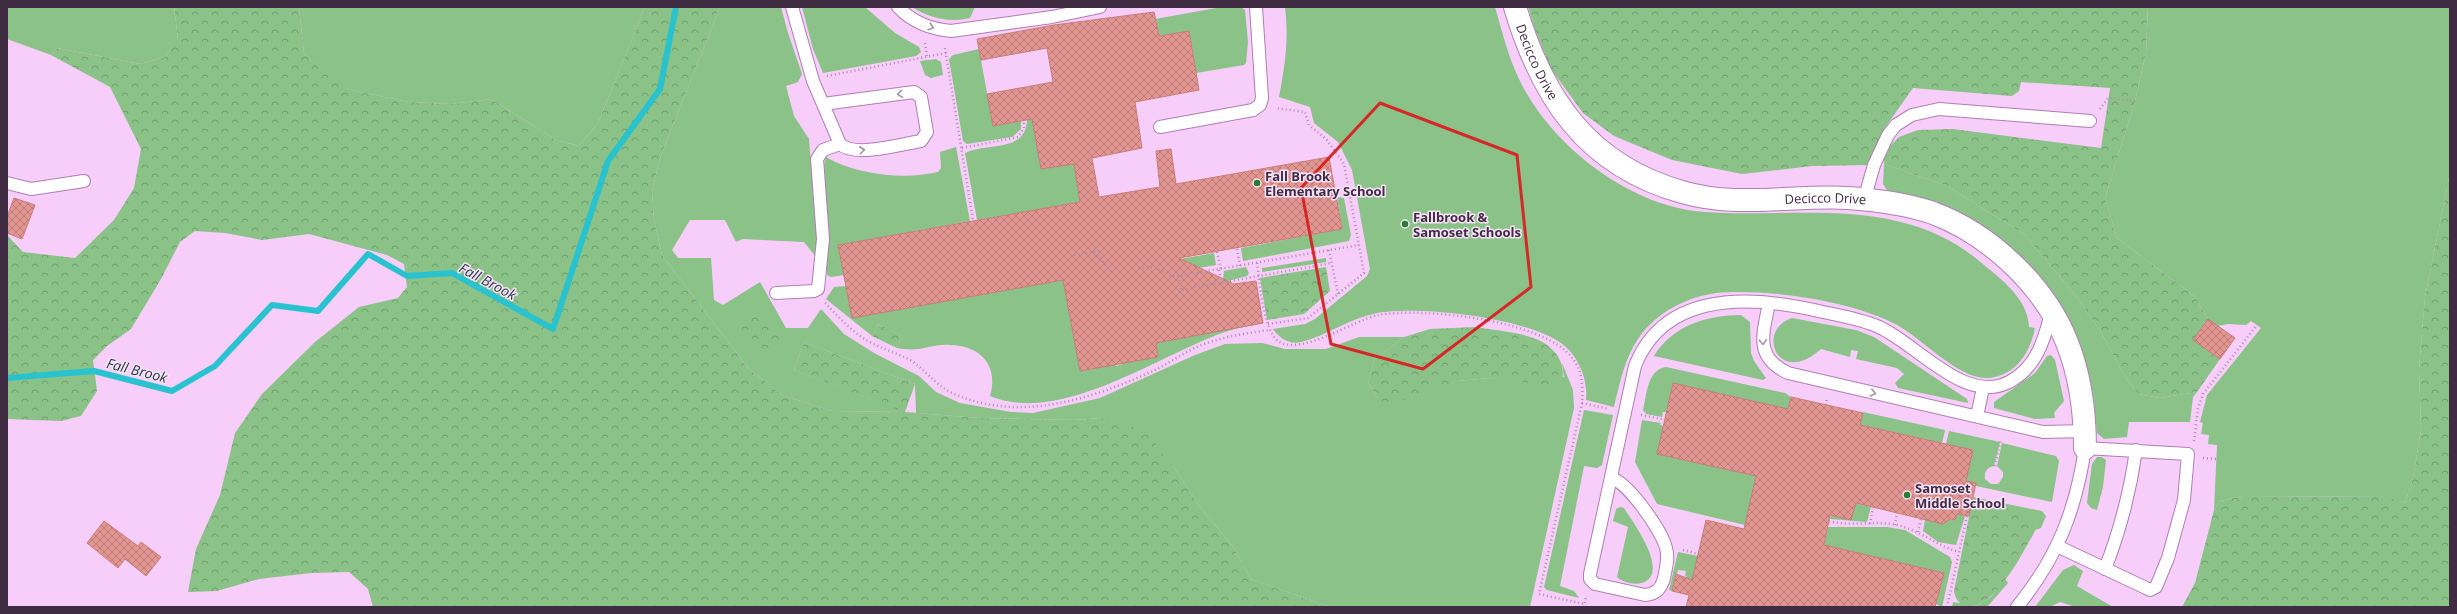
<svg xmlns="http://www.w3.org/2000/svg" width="2457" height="614" viewBox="0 0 2457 614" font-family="'Open Sans',sans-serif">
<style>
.grass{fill:#8ac288}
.forest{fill:url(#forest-crowns)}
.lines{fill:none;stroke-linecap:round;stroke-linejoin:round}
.stream{stroke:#28c3cf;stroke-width:6}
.building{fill:url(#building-cross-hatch);stroke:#c87d79}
.service-casing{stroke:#af7fb4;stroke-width:14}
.minor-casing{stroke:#af7fb4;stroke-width:24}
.path{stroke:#ae8db1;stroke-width:2.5;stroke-dasharray:1 3;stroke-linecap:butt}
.service{stroke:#fff;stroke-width:12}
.minor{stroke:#fff;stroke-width:22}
.oneway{stroke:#a096a0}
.marked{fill:none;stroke:#d62828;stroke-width:3;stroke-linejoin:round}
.poi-dot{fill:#297e2c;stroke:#f7e2f9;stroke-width:1.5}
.labels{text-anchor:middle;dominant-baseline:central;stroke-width:3;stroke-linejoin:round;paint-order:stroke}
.street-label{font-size:13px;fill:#402c42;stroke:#f7e2f9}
.poi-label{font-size:13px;font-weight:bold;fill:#402c42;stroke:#f7e2f9;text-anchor:start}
.water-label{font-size:14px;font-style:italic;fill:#1e3638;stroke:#f7e2f9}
</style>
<defs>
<pattern id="forest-crowns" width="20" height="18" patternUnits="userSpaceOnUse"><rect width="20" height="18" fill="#8ac288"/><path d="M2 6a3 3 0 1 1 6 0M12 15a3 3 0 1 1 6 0" fill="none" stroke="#729e71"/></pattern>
<pattern id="building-cross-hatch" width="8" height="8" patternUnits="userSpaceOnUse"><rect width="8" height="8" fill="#e39691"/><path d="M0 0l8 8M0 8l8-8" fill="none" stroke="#b97b78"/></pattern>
</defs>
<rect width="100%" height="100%" fill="#f7cdfa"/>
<g class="grass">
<path d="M7 7H174L178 39 165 57 140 64 57 48 51 55 7 39Z"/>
<path d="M299 7H645L598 123 579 146 556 140 491 99 451 104 409 102 345 89 304 54Z"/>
<path d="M720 7H781L788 33 802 74 798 82 786 86 794 116 809 139 817 245 816 257 804 242 743 239 736 242 725 220H690L672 250 678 258H711L714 300 723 305 760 282 786 328H808L821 309 844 334 874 353 919 376 936 392 960 403 1011 412 1033 413 1100 398 1195 355 1225 344 1262 343 1285 349H1326L1359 337H1404L1374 360 1368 382 1377 398 1424 391 1458 381 1490 378 1520 380 1564 377 1562 363 1573 390 1574 408 1530 607H1330L1251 579 1232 545 1200 507 1173 466 1101 418 1075 420 979 418 916 413 915 384 804 342 794 370 905 412 832 411 782 395 748 368 662 255 654 220 652 191 660 158Z"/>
<path d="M802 7H865L895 33 919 47 921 52 916 56 823 73 813 49Z"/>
<path d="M912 7H975L970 18C949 23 930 18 912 7Z"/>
<path d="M1222 7H1241L1245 10 1248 42 1246 63 1244 65 1196 73 1189 31 1159 36 1155 19Z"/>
<path d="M1285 7H1495C1502 31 1508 56 1519 79 1550 145 1630 207 1704 212 1788 218 1880 198 1957 245 1970 253 1983 264 1995 274 2011 288 2028 304 2029 327L2035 328C2030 353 2015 377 1986 378 1958 378 1923 340 1899 326 1854 301 1767 288 1716 293 1695 296 1672 305 1656 319 1628 342 1622 374 1614 407L1586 400C1588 383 1581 363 1569 350 1540 318 1419 305 1377 313 1350 318 1326 336 1301 342 1289 345 1279 338 1273 329L1305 324 1315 319 1367 276 1370 269 1352 170 1338 142 1314 123 1310 107 1279 97C1285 66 1289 39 1285 7Z"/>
<path d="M2148 7H2450V173L2425 297 2419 369 2421 430 2413 478 2405 503 2388 497 2242 496 2220 501 2214 510 2217 445 2208 444 2209 435 2201 434 2203 423 2200 422 2207 395 2261 328 2251 321 2246 325 2228 324 2218 326 2208 319 2194 296 2117 238 2105 198 2134 105 2146 53Z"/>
<path d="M979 49 993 126 1021 121V129L1012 137 967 144 963 141 949 59 953 55Z"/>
<path d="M936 59 941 62 943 75 931 78 925 75 920 61Z"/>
<path d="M1032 119 1041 169 1074 164 1080 202 977 220 965 153C987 142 1026 153 1027 120Z"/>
<path d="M956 147 970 221 839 245 844 275 831 277 827 275 823 169 826 157C857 175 904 180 938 172L941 168 940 152Z"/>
<path d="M1884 164 1947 186 2025 235 2079 300 2101 332 2124 375 2138 394 2160 398 2197 392 2193 397 2190 422H2129L2127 437 2104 439 2097 433 2093 394 2085 365 2071 328 1940 205 1887 190 1883 184Z"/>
<path d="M1337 197 1344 198 1351 235 1349 241 1243 261 1241 248 1342 229Z"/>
<path d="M1214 253 1216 265 1180 271 1157 263Z"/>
<path d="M1326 258V262L1262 272V268Z"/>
<path d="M1246 267 1249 273 1247 276 1228 281 1223 279 1224 271Z"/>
<path d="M1063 280 1080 371 1093 369 1092 366 1115 361 1116 366 1123 364 1122 359 1158 357 1150 304 1170 340 1263 323C1252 326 1239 327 1228 331 1161 353 1062 426 990 396 999 366 981 346 951 345 931 343 922 353 897 348L903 336 878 324 872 336 826 299 834 287 846 286 852 317Z"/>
<path d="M1741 315 1750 322 1751 353 1754 361 1766 378 1763 380 1654 356C1672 326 1707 315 1741 315Z"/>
<path d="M1792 318 1856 330 1874 337 1967 399 1968 403 1898 388 1895 383 1904 374 1897 368 1856 359 1858 351 1851 350 1850 357 1821 349C1778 388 1755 330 1792 318Z"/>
<path d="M2051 355 2055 360 2064 401 2054 413 2055 418 2035 419 1994 408V402L2035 373 2047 356Z"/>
<path d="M1666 367 1785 393 1791 397 1788 409 1663 412 1662 417 1646 414 1643 410C1647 394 1647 370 1666 367Z"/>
<path d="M1584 410 1613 415 1602 465 1597 468 1584 466 1560 586 1574 591 1579 598 1547 590 1544 587Z"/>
<path d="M1863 412 1945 430 1942 443 1860 425Z"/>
<path d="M1642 420 1661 423 1660 425 1664 426 1658 454 1756 476 1745 525 1657 504 1635 462Z"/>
<path d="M1949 431 2000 442 1994 466C1987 467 1984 472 1985 479L1991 484H1998L2003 477V472L1997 466 2002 443 2056 456 2059 461 2052 502 1976 486V483L1966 481 1946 444Z"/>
<path d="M2097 457H2102L2106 460 2103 487 2097 510 2091 508 2087 503 2092 464Z"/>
<path d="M1835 494 1844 501 1871 507 1867 522 1830 519Z"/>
<path d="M1973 497 2042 511 2046 516 2041 528 2035 530 2037 527 1972 502Z"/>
<path d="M1620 507 1624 508C1633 522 1672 575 1641 583 1634 585 1622 582 1617 577L1628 527 1613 521 1616 509Z"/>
<path d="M1957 514 1965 516 1956 545 1938 542 1923 531 1925 520H1955Z"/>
<path d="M1828 527H1887L1905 530 1950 557 1952 562 1942 607 1936 604 1943 573 1824 545Z"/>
<path d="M1678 552 1698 556 1689 595 1683 594 1687 577 1685 576 1686 571 1678 570 1672 591 1669 590Z"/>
<path d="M2074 565 2083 571 2077 586 2113 607H2076L2060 602 2050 607H2035L2063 570Z"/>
<path d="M2005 579 2008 583 1987 607H1952L1953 602 1975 606 1980 604 1991 597Z"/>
</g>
<g class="forest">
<path d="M174 7H299L304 54 346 89 409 102 451 104 491 99 556 140 579 146 598 123 645 7H720L660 158 652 191 654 220 662 255 748 368 782 395 832 411 903 412 794 370 804 342 915 384 905 412 979 418 1075 420 1101 418 1128 424 1150 437 1173 466 1200 507 1232 545 1251 579 1330 607H373L368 589 349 572 311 573 259 579 217 591 188 592 196 549 220 495 235 433 262 394 315 342 359 307 398 298 407 287 404 264 387 255 309 234 262 240 225 233 195 231 180 242 161 279 131 329 107 346 93 360 97 391 81 416 61 421 7 419V235L23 252 75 258 114 220 134 188 141 149 110 87 51 55 57 48 140 64 165 57 178 38Z"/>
<path d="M1528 7H2148L2146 53 2134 105 2105 198 2117 238 2194 296 2208 319 2193 340 2220 359 2197 392 2160 398 2138 394 2124 375 2101 332 2079 300 2025 235 1947 186 1884 164V152L1899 137 1918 130 1953 129 2101 148 2110 88 2021 82 2019 91 2012 96 1913 88 1884 129 1867 165 1812 166 1742 174 1672 160 1614 136 1583 113 1551 69 1534 27Z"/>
<path d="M2450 173V607H2182L2195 583 2214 510 2220 501 2242 496 2389 497 2405 503 2413 478 2421 430 2419 369 2425 297Z"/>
<path d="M1326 267 1330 291 1304 314 1267 320 1260 278Z"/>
<path d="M750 314 783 333 771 355 760 354 741 331Z"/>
<path d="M878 324 903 336 897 348 872 336Z"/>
<path d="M1475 327C1493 330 1519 332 1536 339 1556 347 1570 367 1559 387L1490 378 1458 381 1388 405 1377 398 1368 382 1374 360 1404 337 1430 329Z"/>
<path d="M1972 502 2029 513 2037 527C2026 547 1995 611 1967 606 1959 605 1955 598 1954 591Z"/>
</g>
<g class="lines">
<path class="stream" d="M7 378 94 371 172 391 215 366 272 305 318 311 368 254 407 276 452 273 553 329 608 161 660 89 676 7"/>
</g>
<g class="building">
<path d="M1154 12 1159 36 1189 31 1199 90 1135 102 1142 148 1092 158 1099 197 1160 187 1156 151 1171 149 1176 184 1329 157 1342 229 1179 258 1234 284 1256 281 1263 323 1156 343 1158 357 1080 371 1063 280 852 318 838 245 1080 202 1074 164 1041 169 1032 119 993 126 987 94 1053 82 1047 48 981 60 977 39 1054 25Z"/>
<path d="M14 198 35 205 22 239 7 233V217Z"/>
<path d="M2208 319 2235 338 2220 359 2193 340Z"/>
<path d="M1673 383 1788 409 1791 397 1863 413 1860 425 1973 450 1966 481 1976 483 1969 516 1957 514 1955 520 1950 519 1943 524 1856 503 1851 520 1830 515 1824 545 1944 573 1935 607H1686L1689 595 1672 591 1676 574 1692 580 1706 520 1744 529 1756 476 1657 454Z"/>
<path d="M104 521 138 546 141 542 161 557 146 576 125 559 118 568 87 543Z"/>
</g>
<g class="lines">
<defs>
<g id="service">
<path d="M792 7 813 81 840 144C855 158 902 144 921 141L927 132 921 97 914 92 823 104"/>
<path d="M898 7C912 22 931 29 951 31L1052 17 1100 7"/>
<path d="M1160 127 1253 110 1260 105 1262 98 1256 7"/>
<path d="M7 183 31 189 84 181"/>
<path d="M1864 200 1874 165 1888 135 1896 125 1912 115 1939 109 2090 121"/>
<path d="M776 293 814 291 818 289 823 239 817 159 823 150 840 144"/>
<path d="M1769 303C1763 334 1754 357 1788 373L2043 432 2085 431"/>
<path d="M1977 416 1983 388"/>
<path d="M1611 478C1628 482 1662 531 1666 548 1669 558 1666 568 1664 578 1661 589 1656 594 1645 595L1595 584 1590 579V574L1635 366C1666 288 1756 296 1823 312 1842 316 1861 319 1879 327 1917 344 1965 405 2009 382 2036 368 2044 341 2051 313"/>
<path d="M2105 569C2121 528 2130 493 2136 450"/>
<path d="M2017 607C2057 558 2076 510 2085 448L2188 454 2184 500 2168 558 2156 587 2150 590 2146 588 2057 546"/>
</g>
<g id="minor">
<path id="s1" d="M1515 7C1542 97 1586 165 1682 192 1736 208 1793 195 1848 198 1876 200 1907 204 1933 213 1989 234 2043 284 2066 340 2080 374 2085 411 2085 448"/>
</g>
</defs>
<use href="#service" class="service-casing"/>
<use href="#minor" class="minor-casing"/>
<g class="path">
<path d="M925 43 927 56"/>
<path d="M945 48 973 220"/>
<path d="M827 76 946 53"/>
<path d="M2100 109 2108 98 2135 101"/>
<path d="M962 148 1018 137 1024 128V121"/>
<path d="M1237 249 1240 266"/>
<path d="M1329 250 1338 294"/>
<path d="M1094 252 1096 247"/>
<path d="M1217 252 1221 269"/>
<path d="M1074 255C1099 250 1098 254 1113 274"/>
<path d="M1257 263C1260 282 1263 330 1278 341 1300 357 1354 320 1378 315 1423 307 1546 320 1573 359 1583 372 1583 388 1582 403L1539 594 1584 604"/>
<path d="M1143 268C1161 264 1163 277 1178 276L1359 245"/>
<path d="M1219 270 1221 283"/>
<path d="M1179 276 1181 290 1332 263"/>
<path d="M825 303C837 315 848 328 863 338 878 348 896 352 912 361 926 371 936 385 952 393 1020 424 1096 398 1159 368 1172 361 1185 352 1199 346 1222 337 1246 333 1270 330"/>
<path d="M1268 324 1308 318 1364 273 1344 164 1327 140 1309 125 1305 112 1275 108"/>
<path d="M1582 403 1609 409"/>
<path d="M1826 405 1827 398"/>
<path d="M1641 415 1662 419"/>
<path d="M2194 441 2198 409 2203 394 2257 325"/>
<path d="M2203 458 2217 459"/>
<path d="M1995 466 2001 439"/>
<path d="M1829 521C1851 527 1874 520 1897 525 1920 530 1937 546 1959 552"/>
<path d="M1870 524 1873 508"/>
<path d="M1895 525 1897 513"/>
<path d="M1918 532 1921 519"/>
<path d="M1683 550 1698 554"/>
<path d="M1584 607 1586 596"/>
<path d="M1947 607 1967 516"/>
</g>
<use href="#service" class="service"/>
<use href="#minor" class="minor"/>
</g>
<defs><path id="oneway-chevron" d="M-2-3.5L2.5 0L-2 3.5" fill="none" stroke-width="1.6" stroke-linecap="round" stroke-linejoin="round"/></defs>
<g class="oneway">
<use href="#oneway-chevron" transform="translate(931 27) rotate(18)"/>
<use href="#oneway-chevron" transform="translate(900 94) rotate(172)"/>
<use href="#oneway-chevron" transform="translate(862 150) rotate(-7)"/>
<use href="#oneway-chevron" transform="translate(1763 342) rotate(87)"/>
<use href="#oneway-chevron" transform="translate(1873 393) rotate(13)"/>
</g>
<path class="marked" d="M1380 103 1517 155 1531 287 1423 369 1331 344 1301 188Z"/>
<g class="poi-dot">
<circle cx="1257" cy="183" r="4"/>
<circle cx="1405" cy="224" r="4"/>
<circle cx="1907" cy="495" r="4"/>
</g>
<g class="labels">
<g class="street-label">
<text stroke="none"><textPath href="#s1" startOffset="59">Decicco Drive</textPath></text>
<text stroke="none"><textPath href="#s1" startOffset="406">Decicco Drive</textPath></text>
</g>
<g class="poi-label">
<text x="1265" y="176">Fall Brook<tspan x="1265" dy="15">Elementary School</tspan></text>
<text x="1413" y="217">Fallbrook &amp;<tspan x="1413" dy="15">Samoset Schools</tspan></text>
<text x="1915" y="488">Samoset<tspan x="1915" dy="15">Middle School</tspan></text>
</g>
<g class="water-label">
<text transform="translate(488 281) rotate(28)">Fall Brook</text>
<text transform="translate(137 370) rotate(14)">Fall Brook</text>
</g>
</g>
<rect width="2457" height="614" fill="none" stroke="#402c42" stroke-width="16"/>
</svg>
